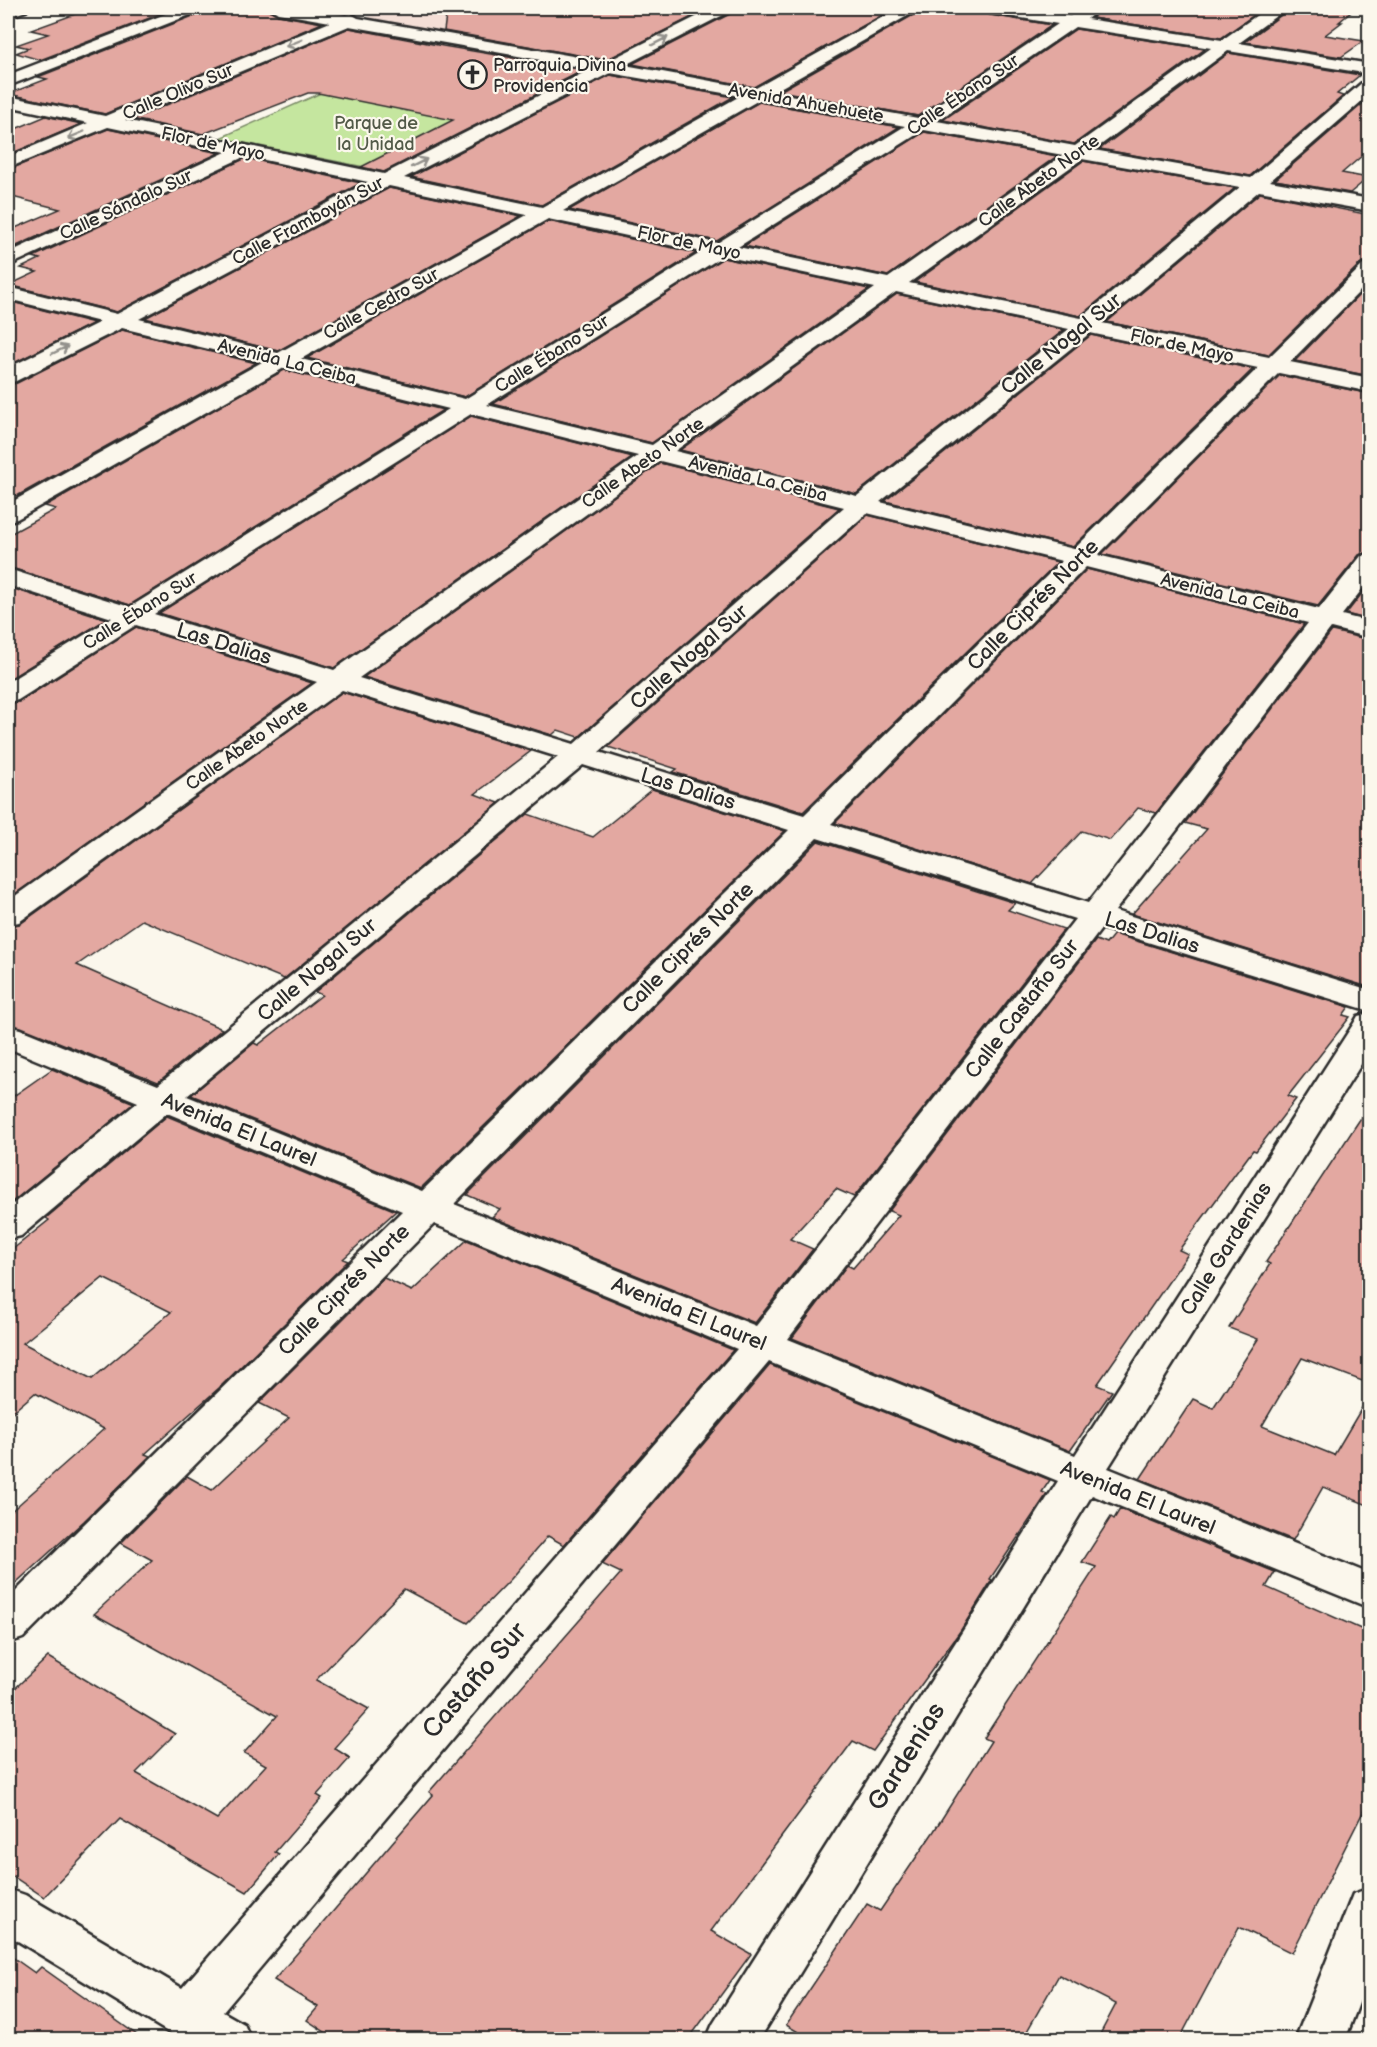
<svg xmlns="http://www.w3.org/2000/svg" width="1377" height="2047" viewBox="0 0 1377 2047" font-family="'Balsamiq Sans',sans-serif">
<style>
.built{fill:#f4dfd6}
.green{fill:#c5e69f;stroke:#788865;stroke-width:1.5}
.building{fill:#e3a8a1;stroke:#2b2b2b;stroke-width:1.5;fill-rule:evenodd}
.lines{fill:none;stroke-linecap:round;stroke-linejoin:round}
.minor-casing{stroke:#2b2b2b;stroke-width:5}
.minor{fill:#fbf7ec;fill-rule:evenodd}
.oneway{stroke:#93918c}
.labels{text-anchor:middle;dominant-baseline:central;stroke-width:4.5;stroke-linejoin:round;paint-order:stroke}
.far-poi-label{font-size:18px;fill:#2b2b2b;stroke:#fbf7ec;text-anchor:start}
.far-street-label{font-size:18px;fill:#2b2b2b;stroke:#fbf7ec}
.far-park-label{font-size:18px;fill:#525a48;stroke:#fbf7ec}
.street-label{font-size:21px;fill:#2b2b2b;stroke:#fbf7ec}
.near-street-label{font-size:26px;fill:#2b2b2b;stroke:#fbf7ec}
</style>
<rect width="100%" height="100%" fill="#fbf7ec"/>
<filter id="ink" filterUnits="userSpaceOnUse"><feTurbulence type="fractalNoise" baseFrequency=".0167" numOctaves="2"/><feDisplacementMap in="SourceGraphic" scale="12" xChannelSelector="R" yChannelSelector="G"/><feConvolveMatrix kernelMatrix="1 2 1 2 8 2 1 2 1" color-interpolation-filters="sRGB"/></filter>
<g filter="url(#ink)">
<path class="built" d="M389 8H712L608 62 366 18Z"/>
<path class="green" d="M332 88 492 120 389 172 220 138Z"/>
<g class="building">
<path d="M92 8H176L40 60 16 53 29 48 16 45 48 34 31 30Z"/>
<path d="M204 8H252L271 11 278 15 322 23 105 114 8 94 47 79 38 77 201 13Z"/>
<path d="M447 8H710L606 60 444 31Z"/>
<path d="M735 8H895L754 87 632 64 732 13Z"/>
<path d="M920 8H980L982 12 990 15 1052 25 918 116 780 91 917 13Z"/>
<path d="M1102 8H1264L1221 38 1092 18Z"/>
<path d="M1287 8H1356L1339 22H1342L1325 35 1364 41 1341 57 1245 42 1284 13Z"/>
<path d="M349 28 443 46 584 70 384 172 361 167 453 120 318 93H308L203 134 133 119Z"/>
<path d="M1076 29 1205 49 1074 144 943 120Z"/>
<path d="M1229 53 1360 75 1337 94 1343 96 1250 176 1100 149Z"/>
<path d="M610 75 733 97 542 205 411 177Z"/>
<path d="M1367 100H1370V149L1342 173 1368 178 1350 193 1275 180Z"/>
<path d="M759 102 899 127 717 241 569 210Z"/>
<path d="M46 116 81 124 8 155V132Z"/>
<path d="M108 129 219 153 8 250V231L60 209 8 196V170Z"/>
<path d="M924 132 1057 156 888 276 744 246Z"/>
<path d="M246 158 361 183 117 312 9 285 37 272 21 268 40 259 33 257Z"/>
<path d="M1083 161 1235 188 1080 316 915 282Z"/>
<path d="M389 188 521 216 278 351 145 318Z"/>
<path d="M1260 193 1370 215V261L1361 263 1268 355 1107 322Z"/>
<path d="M548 221 696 253 465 397 307 358Z"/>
<path d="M723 258 869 289 652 443 493 404Z"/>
<path d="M1361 293 1370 295V376L1295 361Z"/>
<path d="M897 294 1064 330 856 494 680 450Z"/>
<path d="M8 301 94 323 8 366Z"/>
<path d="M122 330 256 363 17 496 8 493V385L17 383Z"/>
<path d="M1091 335 1253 369 1073 547 885 501Z"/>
<path d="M284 370 443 410 130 605 8 567V535L56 509 45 506Z"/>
<path d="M1280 375 1370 394V552L1359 555 1318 606 1102 554Z"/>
<path d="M471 416 633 457 334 668 159 613Z"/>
<path d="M660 463 839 508 579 737 558 730 552 735 364 677Z"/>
<path d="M868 515 1058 562 803 812 673 772 677 769 608 747Z"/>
<path d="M1087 569 1304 624 1156 813 1138 808 1110 840 1082 831 1032 884 835 823Z"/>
<path d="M1370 583V620L1346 614Z"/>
<path d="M8 587 107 619 8 680Z"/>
<path d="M136 627 312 683 8 899V704L19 702Z"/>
<path d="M1332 631 1370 640V980L1365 986 1132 914 1207 829 1185 823Z"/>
<path d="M342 692 531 751 475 794 499 803 284 979 142 920 77 965 222 1029 158 1082 21 1027 8 1024V926L20 924Z"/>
<path d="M652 789 785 831 421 1188 191 1095 254 1043 258 1045 322 995 315 992 528 814 593 837Z"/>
<path d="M818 841 1015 903 1008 910 1064 929 854 1197 836 1189 790 1239 813 1249 755 1323 492 1217 500 1209 467 1195Z"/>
<path d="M1114 934 1349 1007 1343 1015 1350 1017 1288 1096 1296 1099 1256 1151 1253 1150 1179 1250 1188 1254 1097 1385 1112 1391 1070 1451 792 1338 847 1265 853 1268 899 1215 889 1211 1096 940 1106 944Z"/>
<path d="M52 1069 134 1103 12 1202 8 1200V1100Z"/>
<path d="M1370 1104V1384L1302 1358 1262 1426 1334 1455 1370 1394V1506L1323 1487 1293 1540 1140 1479 1193 1399 1213 1408 1258 1339 1229 1328 1270 1264 1266 1262Z"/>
<path d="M167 1116 396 1211 343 1259 348 1261 219 1388 145 1454 150 1456 84 1521 8 1590V1514L104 1429 35 1393 8 1416V1253L49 1220 46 1218ZM103 1278 171 1312 92 1379 23 1343Z"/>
<path d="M467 1240 733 1350 564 1545 548 1536 511 1579 468 1623 404 1589 316 1680 369 1709 334 1748 350 1758 317 1795 322 1798 275 1852 279 1854 247 1892 120 1819 44 1897 8 1873V1695L48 1657 175 1734 136 1773 217 1819 266 1765 244 1753 277 1716 94 1614 152 1560 121 1543 187 1476 212 1490 289 1418 259 1403 384 1278 412 1291Z"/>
<path d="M770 1365 1050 1480 1042 1492 1047 1494 990 1579 992 1580 961 1630 873 1751 853 1741 711 1931 751 1954 688 2040H337L307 2020 318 2007 274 1980 433 1795 429 1792 621 1573 602 1564Z"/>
<path d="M1120 1509 1275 1572 1266 1587 1370 1633V1798L1292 1953 1239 1927 1179 2040H1097L1116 2004 1059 1975 1022 2040H812L786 2025 867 1904 880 1911 934 1831 991 1741 984 1738 1096 1567 1082 1562 1111 1517 1114 1519Z"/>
<path d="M8 1954 35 1973 41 1967 144 2040H8Z"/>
</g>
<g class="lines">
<defs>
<g id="minor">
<path d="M8 8H28L26 11 8 17Z"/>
<path d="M181 8H202L200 11 8 86V75Z"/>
<path d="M270 8H302L346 15 351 14 358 18 606 62 714 8H733L731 11 625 65 754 89 899 8H918L916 11 773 92 918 118 1058 24 990 13 984 11 982 8H1017L1070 16 1082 8H1100L1087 19 1222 40 1267 8H1285L1283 11 1239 43 1370 64V74L1228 51 1094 150 1251 178 1364 81 1370 80V94L1270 181 1370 199V211L1259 191 1102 323 1269 357 1363 265 1370 263V281L1290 362 1370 378V392L1279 373 1098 555 1319 609 1361 556 1370 554V579L1342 615 1370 622V638L1331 628 1115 911 1370 990V1011L1102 928 788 1339 1075 1455 1354 1023 1358 1016 1370 1013V1050L1108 1468 1370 1574V1608L1092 1495 759 2040H706L713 2024 1058 1481 769 1362 223 2012 244 2024 251 2040H181L8 1935V1889L25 1895 182 1988 737 1349 434 1224 23 1638 8 1643V1599L402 1211 167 1113 21 1236 8 1239V1208L138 1102 8 1048V1026L20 1029 158 1085 558 757 342 690 19 922 8 924V901L317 682 136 625 18 700 8 702V682L112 618 8 585V569L130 607 449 409 284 368 17 519 8 521V504L262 362 122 328 16 381 8 383V368L100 322 8 299V287L117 314 368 182 246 156 8 266V253L226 152 108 127 8 168V157L88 123 8 106V96L105 116 330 22 278 13ZM349 26 591 69 384 174 125 120ZM1075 27 1211 48 1075 146 937 121ZM610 73 740 96 542 207 404 178ZM759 100 905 126 717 243 563 211ZM924 130 1063 155 888 278 738 247ZM1082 159 1240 187 1081 318 909 283ZM389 186 527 215 278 353 139 319ZM548 219 702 252 465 399 301 359ZM723 256 875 288 652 445 487 405ZM896 292 1069 329 857 496 675 451ZM1090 333 1258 368 1074 549 880 502ZM471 414 638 456 334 670 154 614ZM660 461 844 507 574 744 359 678ZM867 513 1062 561 804 815 599 752ZM1086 567 1308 623 1088 903 831 824ZM583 765 789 830 422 1191 187 1096ZM817 838 1075 919 756 1326 454 1204Z"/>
<path d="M1370 1888V1974L1345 2040H1295L1353 1894Z"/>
</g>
</defs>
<use href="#minor" class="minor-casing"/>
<use href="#minor" class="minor"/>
</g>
<defs><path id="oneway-shaft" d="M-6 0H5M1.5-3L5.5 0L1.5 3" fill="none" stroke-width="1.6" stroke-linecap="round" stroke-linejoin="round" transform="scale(1.5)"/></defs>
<g class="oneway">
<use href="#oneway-shaft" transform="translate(660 41) rotate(-27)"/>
<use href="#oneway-shaft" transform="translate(294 43) rotate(157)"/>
<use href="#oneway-shaft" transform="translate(76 135) rotate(157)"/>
<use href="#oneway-shaft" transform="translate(419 163) rotate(-27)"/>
<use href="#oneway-shaft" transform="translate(60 350) rotate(-26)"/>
</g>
</g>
<defs>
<symbol id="church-ring" viewBox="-11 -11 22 22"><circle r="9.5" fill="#fbf7ec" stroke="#2b2b2b" stroke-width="1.5"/><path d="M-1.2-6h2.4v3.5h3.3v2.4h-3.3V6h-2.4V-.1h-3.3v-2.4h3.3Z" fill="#2b2b2b"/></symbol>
</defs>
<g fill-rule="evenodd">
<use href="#church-ring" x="456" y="58" width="33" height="33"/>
</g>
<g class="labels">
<g class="far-poi-label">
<text x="493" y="65">Parroquia Divina<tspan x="493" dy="21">Providencia</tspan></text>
</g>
<g class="far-street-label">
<text transform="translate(178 92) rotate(-23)">Calle Olivo Sur</text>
<text transform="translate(963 95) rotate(-34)">Calle Ébano Sur</text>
<text transform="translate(806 103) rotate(10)">Avenida Ahuehuete</text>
<text transform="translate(213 144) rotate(12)">Flor de Mayo</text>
<text transform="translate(1039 181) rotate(-36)">Calle Abeto Norte</text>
<text transform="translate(126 205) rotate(-25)">Calle Sándalo Sur</text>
<text transform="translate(308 221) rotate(-28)">Calle Framboyán Sur</text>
<text transform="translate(689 243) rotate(12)">Flor de Mayo</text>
<text transform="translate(381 304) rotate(-29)">Calle Cedro Sur</text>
<text transform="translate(1182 346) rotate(12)">Flor de Mayo</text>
<text transform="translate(552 354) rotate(-32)">Calle Ébano Sur</text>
<text transform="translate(287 362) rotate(14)">Avenida La Ceiba</text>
<text transform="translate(643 463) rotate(-35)">Calle Abeto Norte</text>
<text transform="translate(758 479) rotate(14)">Avenida La Ceiba</text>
<text transform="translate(1230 596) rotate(14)">Avenida La Ceiba</text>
<text transform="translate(140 611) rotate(-32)">Calle Ébano Sur</text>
<text transform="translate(247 745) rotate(-35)">Calle Abeto Norte</text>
</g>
<g class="far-park-label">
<text x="376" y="123">Parque de<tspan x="376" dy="21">la Unidad</tspan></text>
</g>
<g class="street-label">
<text transform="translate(1061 344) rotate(-39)">Calle Nogal Sur</text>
<text transform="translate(1033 605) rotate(-45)">Calle Ciprés Norte</text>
<text transform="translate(224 644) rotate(17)">Las Dalias</text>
<text transform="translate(689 657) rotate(-41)">Calle Nogal Sur</text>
<text transform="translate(688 789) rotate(17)">Las Dalias</text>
<text transform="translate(1152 933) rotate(17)">Las Dalias</text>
<text transform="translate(688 948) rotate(-45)">Calle Ciprés Norte</text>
<text transform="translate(317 970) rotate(-40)">Calle Nogal Sur</text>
<text transform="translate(1022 1009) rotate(-52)">Calle Castaño Sur</text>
<text transform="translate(239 1130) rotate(22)">Avenida El Laurel</text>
<text transform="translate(1226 1249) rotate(-58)">Calle Gardenias</text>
<text transform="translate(344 1290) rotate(-45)">Calle Ciprés Norte</text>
<text transform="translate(689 1314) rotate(22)">Avenida El Laurel</text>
<text transform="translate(1138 1498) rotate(22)">Avenida El Laurel</text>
</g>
<g class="near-street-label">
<text transform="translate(475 1681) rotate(-49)">Castaño Sur</text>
<text transform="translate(907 1757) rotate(-58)">Gardenias</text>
</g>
</g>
<rect width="1377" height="2047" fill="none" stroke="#fbf7ec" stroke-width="30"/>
<rect x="15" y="15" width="1347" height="2017" fill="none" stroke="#2b2b2b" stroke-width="2" filter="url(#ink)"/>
</svg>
